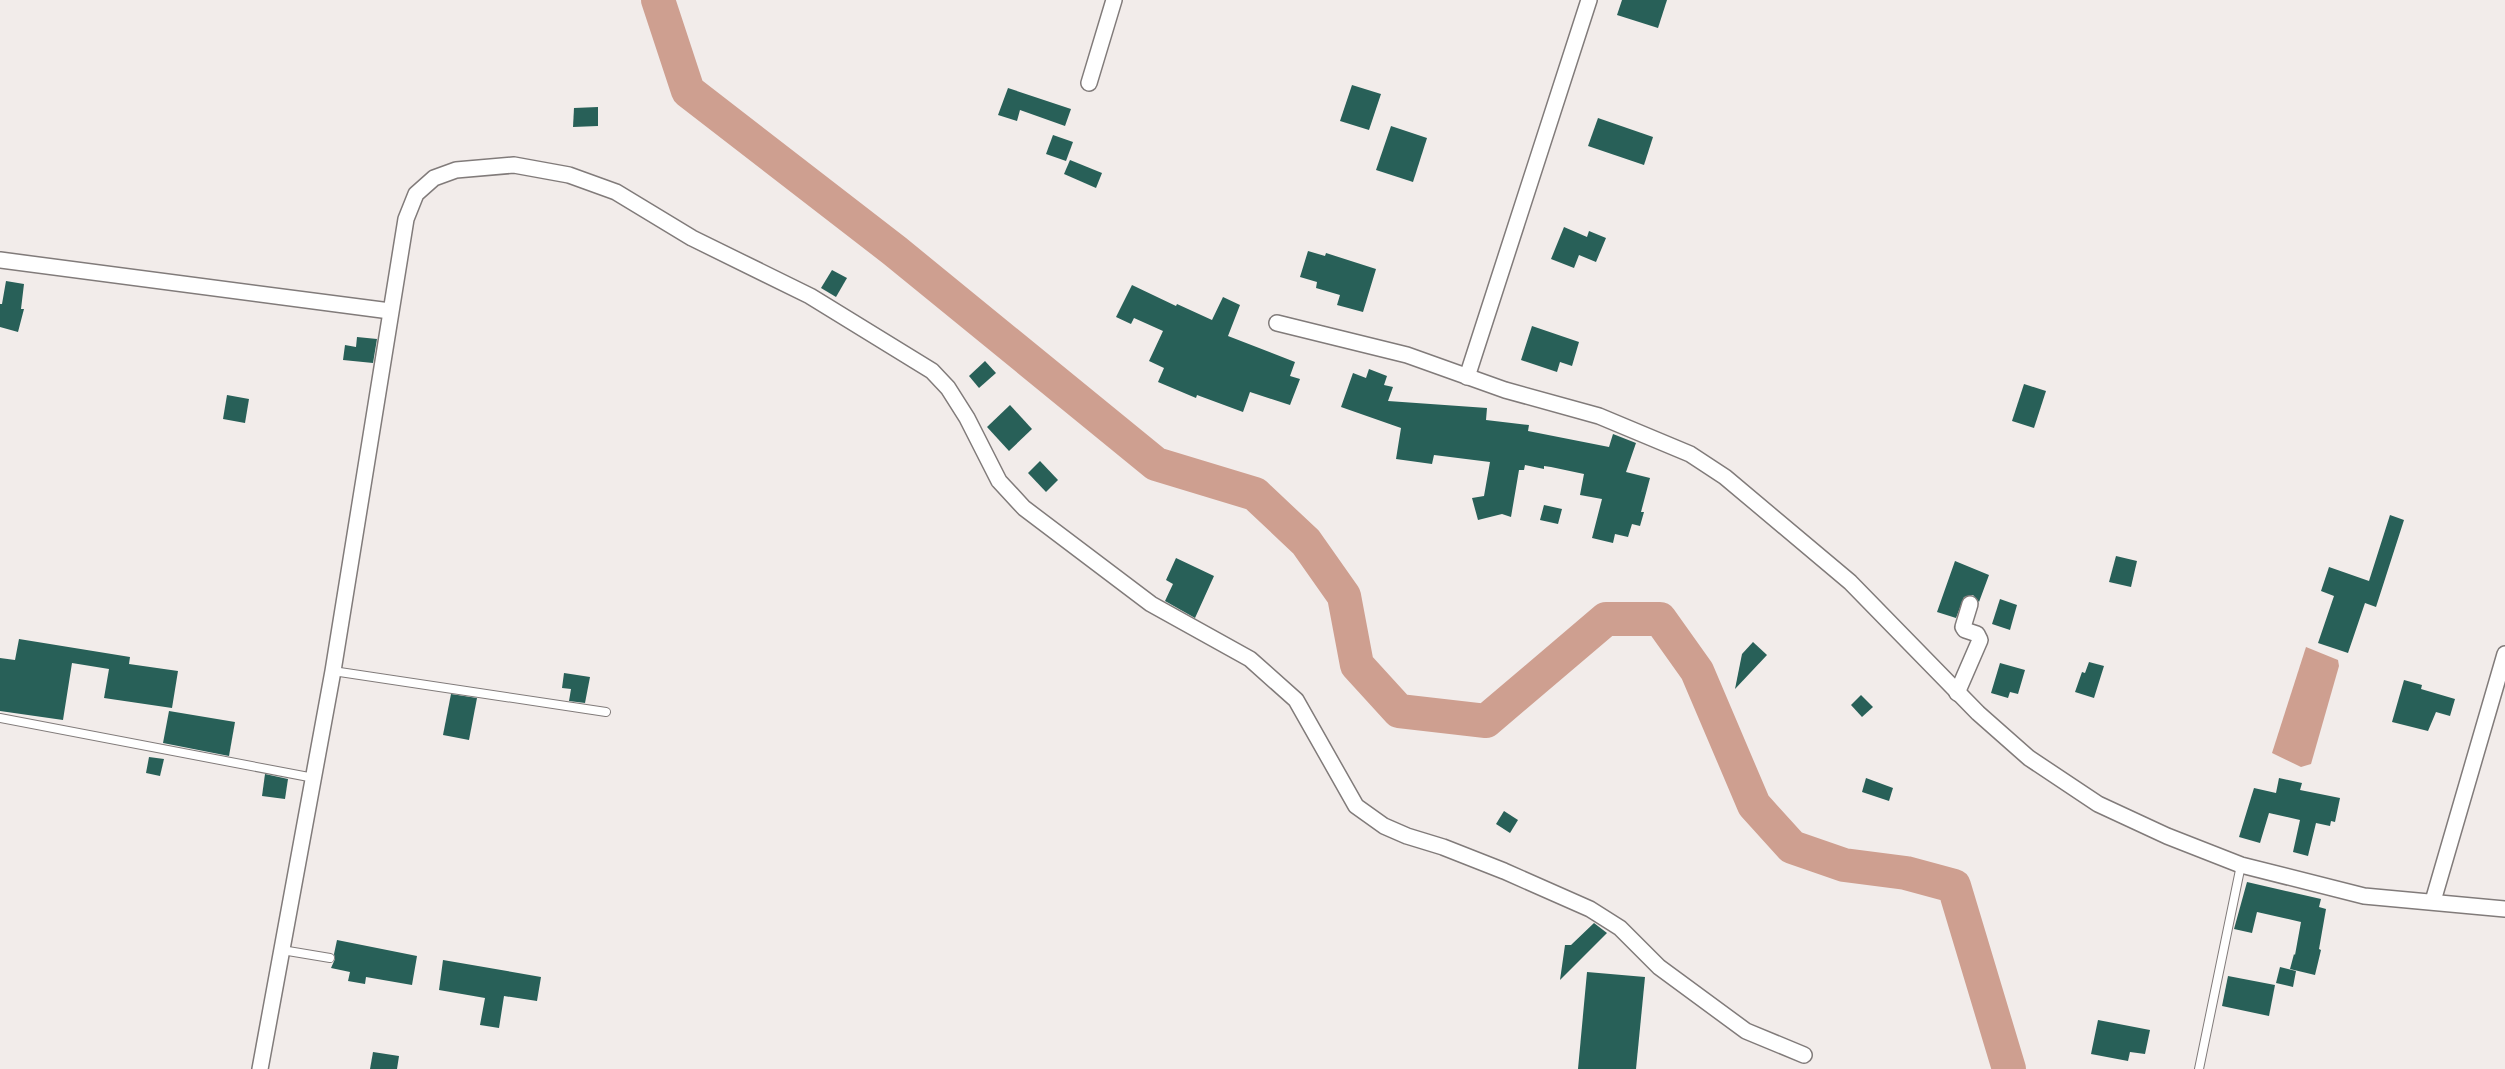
<svg xmlns="http://www.w3.org/2000/svg" width="2505" height="1069" viewBox="0 0 2505 1069" font-family="'Noto Sans',sans-serif">
<style>
.water{fill:#ce9f90}
.lines{fill:none;stroke-linecap:round;stroke-linejoin:round}
.river{stroke:#ce9f90;stroke-width:34}
.building{fill:#286058}
.lane-casing{stroke:#817b7a;stroke-width:10}
.street-casing{stroke:#817b7a;stroke-width:18}
.lane{stroke:#fff;stroke-width:8}
.street{stroke:#fff;stroke-width:15}
</style>
<rect width="100%" height="100%" fill="#f2ecea"/>
<path class="water" d="M2306 647 2338 660 2339 666 2311 764 2301 767 2272 753Z"/>
<g class="lines">
<path class="river" d="M658 0 688 91 895 251 1156 464 1255 494 1306 542 1344 596 1357 665 1399 711 1486 721 1606 619H1660L1697 671 1754 805 1792 847 1844 865 1906 873 1954 886 2009 1069"/>
</g>
<g class="building">
<path d="M1622 0H1667L1658 28 1617 15Z"/>
<path d="M1352 85 1381 94 1369 130 1340 121Z"/>
<path d="M1008 88 1071 109 1065 126 1020 110 1017 121 998 115Z"/>
<path d="M598 107V126L573 127 574 108Z"/>
<path d="M1598 118 1653 137 1644 165 1588 146Z"/>
<path d="M1391 126 1427 138 1413 182 1376 170Z"/>
<path d="M1053 135 1073 142 1066 161 1046 154Z"/>
<path d="M1070 160 1102 173 1096 188 1064 174Z"/>
<path d="M1564 227 1587 237 1589 231 1606 238 1596 262 1579 255 1574 268 1551 259Z"/>
<path d="M1308 251 1325 256 1326 253 1376 269 1363 312 1337 305 1340 295 1316 288 1317 282 1300 277Z"/>
<path d="M832 270 847 278 836 297 821 288Z"/>
<path d="M6 281 24 284 21 309H24L18 332 0 327V304H2Z"/>
<path d="M1132 285 1176 306 1177 304 1212 320 1223 297 1240 305 1228 336 1295 362 1290 376 1300 379 1290 405 1250 392 1243 412 1197 395 1196 398 1158 382 1164 368 1149 361 1163 331 1134 318 1131 324 1116 317Z"/>
<path d="M1532 326 1579 342 1572 366 1560 362 1557 372 1521 360Z"/>
<path d="M357 337 377 339 373 363 343 360 345 345 356 347Z"/>
<path d="M985 361 996 373 979 388 969 376Z"/>
<path d="M1369 369 1387 376 1384 385 1393 387 1388 401 1487 408 1486 420 1529 425 1528 431 1609 447 1613 434 1636 443 1626 472 1650 478 1641 512H1644L1640 526 1632 524 1628 537 1615 534 1613 543 1592 538 1602 499 1580 495 1584 474 1551 467 1544 466V469L1525 465 1524 470H1519L1511 517 1502 514 1478 520 1472 498 1484 496 1490 462 1434 455 1432 464 1396 459 1401 428 1341 407 1353 373 1366 378Z"/>
<path d="M2024 384 2046 391 2034 428 2012 421Z"/>
<path d="M227 395 249 399 245 423 223 419Z"/>
<path d="M1010 405 1032 429 1009 451 987 427Z"/>
<path d="M1040 461 1058 480 1046 492 1028 473Z"/>
<path d="M1544 505 1562 509 1558 524 1540 520Z"/>
<path d="M2390 515 2404 520 2376 607 2365 603 2348 653 2318 643 2334 596 2321 591 2329 567 2369 581Z"/>
<path d="M2116 556 2137 561 2131 587 2109 582Z"/>
<path d="M1176 558 1214 576 1195 618 1165 601 1173 584 1166 580Z"/>
<path d="M1955 561 1989 575 1979 602 1973 595 1964 597 1956 618 1937 612Z"/>
<path d="M2000 599 2017 605 2010 630 1992 624Z"/>
<path d="M19 639 130 657 129 664 178 671 172 708 104 698 109 669 72 663 63 720 0 711V658L15 660Z"/>
<path d="M1753 642 1767 655 1735 689 1742 654Z"/>
<path d="M2089 662 2104 666 2094 698 2075 692 2082 672 2085 673Z"/>
<path d="M2000 663 2025 670 2018 694 2010 692 2008 698 1991 693Z"/>
<path d="M564 673 590 677 585 703 569 701 571 689 562 688Z"/>
<path d="M2404 680 2422 685 2421 689 2455 699 2450 716 2436 712 2428 731 2392 722Z"/>
<path d="M451 694 477 698 469 740 443 735Z"/>
<path d="M1861 695 1873 707 1862 717 1851 705Z"/>
<path d="M169 711 235 722 229 756 163 743Z"/>
<path d="M149 757 164 759 160 776 146 773Z"/>
<path d="M265 774 288 779 285 799 262 796Z"/>
<path d="M1866 778 1893 788 1889 801 1862 792Z"/>
<path d="M2279 778 2302 783 2300 790 2340 798 2335 822 2331 821 2330 826 2316 823 2308 856 2293 852 2300 820 2269 813 2260 843 2239 837 2254 788 2276 793Z"/>
<path d="M1504 811 1518 820 1510 833 1496 824Z"/>
<path d="M2247 882 2321 899 2319 907 2326 909 2319 949 2321 950 2315 975 2290 969 2294 954 2295 955 2301 922 2257 912 2252 933 2234 929Z"/>
<path d="M1594 923 1607 933 1560 980 1565 945H1571Z"/>
<path d="M337 940 417 956 412 985 366 977 365 984 348 981 350 972 331 968 335 959 334 954Z"/>
<path d="M443 960 541 977 537 1001 504 996 499 1028 480 1025 485 998 439 990Z"/>
<path d="M2280 967 2296 971 2293 987 2276 983Z"/>
<path d="M1587 972 1645 977 1636 1069H1578Z"/>
<path d="M2228 976 2275 985 2269 1016 2222 1006Z"/>
<path d="M2098 1020 2150 1030 2145 1054 2130 1052 2128 1061 2091 1054Z"/>
<path d="M373 1052 399 1056 397 1069H370Z"/>
</g>
<g class="lines">
<defs>
<g id="lane">
<path d="M333 671 606 712"/>
<path d="M0 718 314 778"/>
<path d="M282 950 330 958"/>
<path d="M2199 1069 2241 865"/>
</g>
<g id="street">
<path d="M1089 83 1114 0"/>
<path d="M0 260 390 311"/>
<path d="M1277 323 1407 355 1505 390 1599 416 1690 454 1725 477 1850 582 1978 713 2029 758 2098 804 2167 836 2241 865 2364 896 2505 909"/>
<path d="M1467 377 1589 0"/>
<path d="M1957 693 1980 640 1977 634 1965 630 1963 627 1970 604"/>
<path d="M2433 901 2505 654"/>
<path d="M260 1069 333 671 406 219 416 194 434 178 456 170 514 165 569 175 616 192 692 238 810 296 932 371 948 388 967 418 999 481 1024 508 1151 604 1250 659 1296 700 1356 806 1384 826 1407 836 1443 847 1504 871 1590 909 1620 928 1659 967 1746 1031 1804 1055"/>
</g>
</defs>
<use href="#lane" class="lane-casing"/>
<use href="#street" class="street-casing"/>
<use href="#lane" class="lane"/>
<use href="#street" class="street"/>
</g>
</svg>
